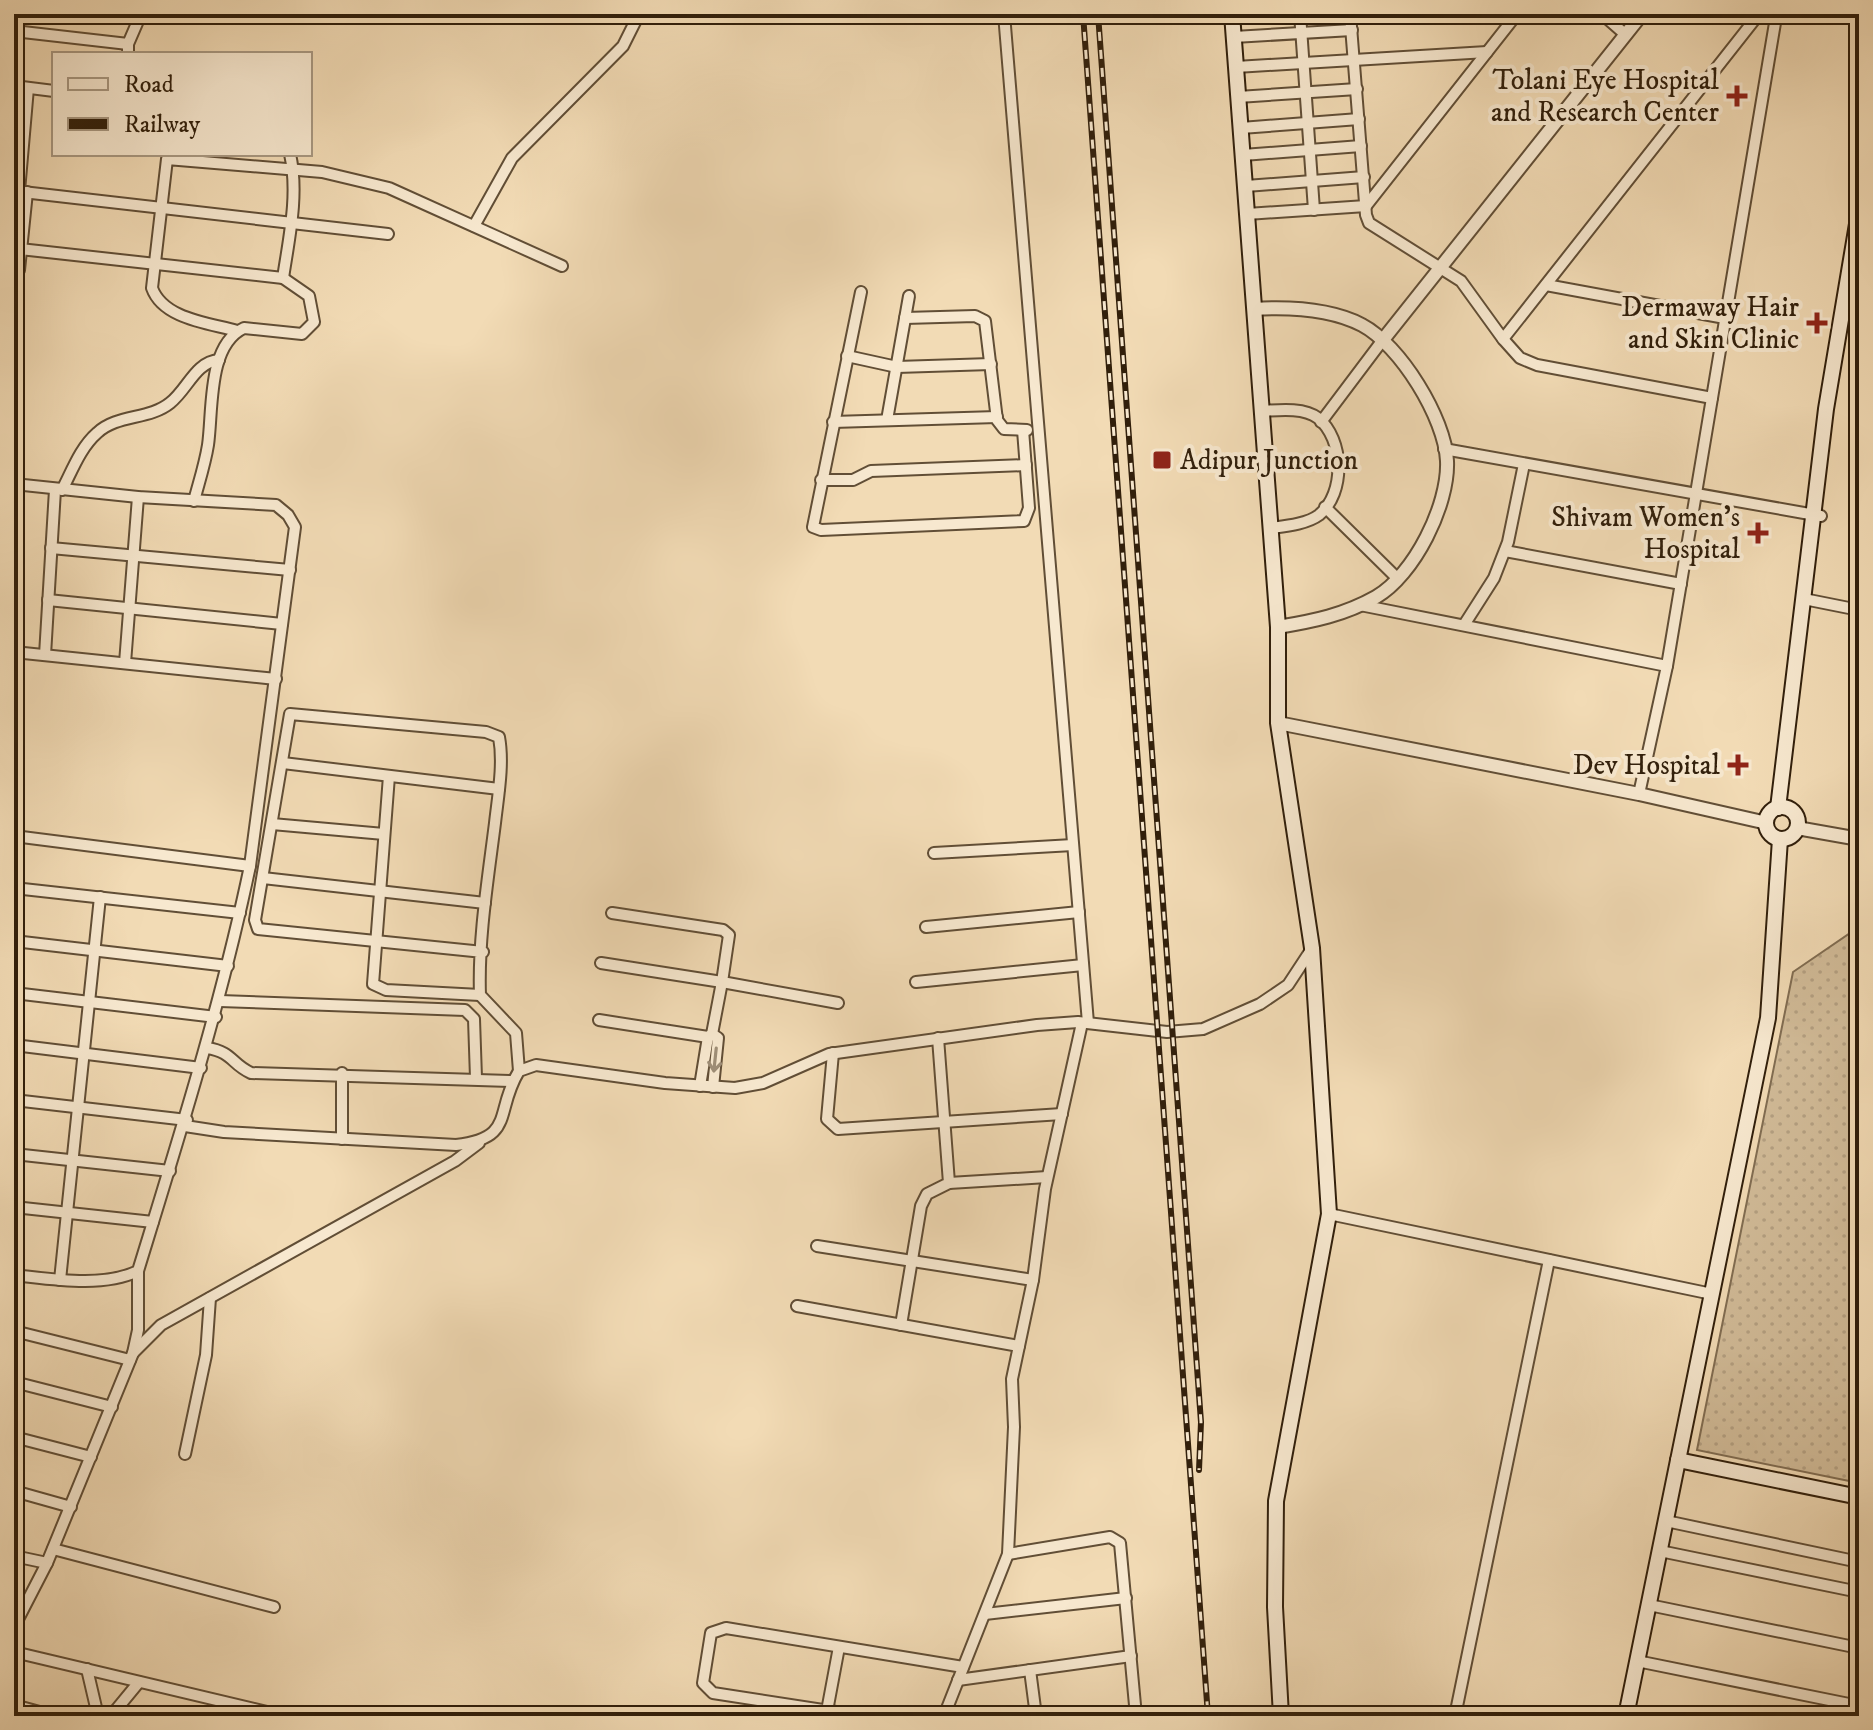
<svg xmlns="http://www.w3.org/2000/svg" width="1873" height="1730" viewBox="0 0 1873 1730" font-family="'IM FELL DW Pica',serif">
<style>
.grass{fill:url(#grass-dots);stroke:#816d52;stroke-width:2}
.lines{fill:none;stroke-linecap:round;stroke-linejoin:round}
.minor-casing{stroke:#614e36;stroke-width:14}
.tertiary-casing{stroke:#614e36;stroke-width:16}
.secondary-casing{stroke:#311f0b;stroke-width:18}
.minor{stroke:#f7e8cf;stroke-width:10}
.tertiary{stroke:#f7e8cf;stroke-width:12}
.secondary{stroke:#f7e8cf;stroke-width:14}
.rail-casing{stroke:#311f0b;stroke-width:6}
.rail{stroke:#f7e8cf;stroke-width:3;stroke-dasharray:9;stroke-linecap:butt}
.oneway{stroke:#9e8e77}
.poi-dot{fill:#8f2418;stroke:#f7e8cf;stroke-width:3}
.labels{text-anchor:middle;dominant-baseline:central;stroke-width:8;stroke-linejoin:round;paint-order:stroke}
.poi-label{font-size:28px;fill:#311f0b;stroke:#f7e8cf;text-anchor:end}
</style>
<defs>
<pattern id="grass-dots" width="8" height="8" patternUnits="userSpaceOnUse" patternTransform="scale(2)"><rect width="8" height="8" fill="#d1bb98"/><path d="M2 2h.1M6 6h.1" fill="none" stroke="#b4a082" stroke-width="1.8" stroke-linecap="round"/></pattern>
</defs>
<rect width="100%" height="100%" fill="#f2dbb5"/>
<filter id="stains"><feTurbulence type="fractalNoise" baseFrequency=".0025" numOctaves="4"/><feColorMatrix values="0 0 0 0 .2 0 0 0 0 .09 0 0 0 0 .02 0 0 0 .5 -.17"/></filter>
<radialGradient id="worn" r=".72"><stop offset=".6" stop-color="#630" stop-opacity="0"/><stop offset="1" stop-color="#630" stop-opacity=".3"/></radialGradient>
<path class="grass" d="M1859 927V1483L1697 1450 1793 972Z"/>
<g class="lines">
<defs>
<g id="minor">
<path d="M1004 14 1088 1023"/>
<path d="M1300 14 1314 210"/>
<path d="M1350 14 1366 215 1369 223 1461 281 1503 339 1520 358 1537 365 1712 398"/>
<path d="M1602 14 1626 35"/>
<path d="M1769 14H1789"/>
<path d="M14 31 128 44V54"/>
<path d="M1234 37 1352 30"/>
<path d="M128 44 141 14"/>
<path d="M1236 67 1487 52"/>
<path d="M14 86 54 91"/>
<path d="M1238 97 1357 89"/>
<path d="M1241 128 1359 119"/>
<path d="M1243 155 1361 146"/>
<path d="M1246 186 1364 177"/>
<path d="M14 191 388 234"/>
<path d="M19 191 28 88"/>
<path d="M1366 206 1517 14"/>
<path d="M1247 214 1366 206"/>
<path d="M474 226 512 158 623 46 639 14"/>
<path d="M20 249 283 278C289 238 299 194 290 154"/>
<path d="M14 277 19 270 27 192"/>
<path d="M1546 285 1725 318"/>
<path d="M861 292 813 527 821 530 1024 521 1029 508 1023 430"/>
<path d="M905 318 975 316 985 321 997 420 1004 429 1027 430"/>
<path d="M237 331C209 323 163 319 152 288L167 159 322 172 389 188 562 266"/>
<path d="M1503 339 1759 14"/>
<path d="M847 356 897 367 991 364"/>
<path d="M1262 411C1278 410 1304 407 1318 418 1344 439 1346 493 1319 515 1307 524 1286 526 1271 528"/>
<path d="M887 420 909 296"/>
<path d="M833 422 997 417"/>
<path d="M1321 422 1382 341"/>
<path d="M1444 449 1821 516"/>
<path d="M821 480H853L871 471 1026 465"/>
<path d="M14 484 138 497 276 505 288 515 295 527 250 866C221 1004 179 1137 138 1271 102 1288 52 1279 14 1275"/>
<path d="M62 490C72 471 80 448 97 433 117 414 149 420 170 403 188 389 195 362 219 360"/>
<path d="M194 501C199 482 205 464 208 445 213 411 207 345 244 328L302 334 314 322 309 296 283 278"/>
<path d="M1325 507 1397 578"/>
<path d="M51 548 290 570"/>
<path d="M1505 551 1681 584"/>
<path d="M1804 599 1859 610"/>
<path d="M48 600 282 624"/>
<path d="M1360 605 1667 666"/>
<path d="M1464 625 1494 578 1508 542 1524 464"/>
<path d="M14 652 276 679"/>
<path d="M45 655 55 490"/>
<path d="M125 663 138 497"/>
<path d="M283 763 499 789"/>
<path d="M389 776 373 984 386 990 480 995"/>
<path d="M1639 794 1667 666 1776 17"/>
<path d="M272 824 384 834"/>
<path d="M14 836 250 866"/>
<path d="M934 853 1073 845"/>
<path d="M263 878 485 903"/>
<path d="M14 888 240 913"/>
<path d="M612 913 723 930 729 935 722 982 838 1003"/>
<path d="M926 927 1079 912"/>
<path d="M14 941 228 966"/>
<path d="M483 952 258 929 255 920 290 714 486 732 499 737C504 764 498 796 495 823 488 879 478 939 480 995L516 1033 519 1071"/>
<path d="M601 963 722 982 712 1034"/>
<path d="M916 982 1083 965"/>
<path d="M14 993 216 1017"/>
<path d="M220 1001 465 1010 474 1019 476 1078"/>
<path d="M599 1020 708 1037"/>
<path d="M14 1045 201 1068"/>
<path d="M207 1048C233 1052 231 1064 251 1073L512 1081"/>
<path d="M833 1053 827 1119 838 1129 1062 1114"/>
<path d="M342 1073V1139"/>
<path d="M700 1086 708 1037 712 1034 718 1038 713 1087"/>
<path d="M14 1100 187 1120"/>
<path d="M185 1126 224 1132 456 1145C516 1138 494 1112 519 1071L536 1065 665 1083 735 1088 763 1083 829 1054 1037 1025 1078 1022 1167 1032 1203 1029 1260 1004 1288 985 1311 950"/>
<path d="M14 1154 170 1171"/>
<path d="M949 1183 1047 1177"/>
<path d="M14 1207 153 1222"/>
<path d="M1329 1214 1712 1294"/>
<path d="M817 1246 1033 1280"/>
<path d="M60 1280 100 897"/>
<path d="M797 1306 1019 1346"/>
<path d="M901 1325 921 1206 927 1194 949 1183 938 1038"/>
<path d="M14 1331 130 1360"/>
<path d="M133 1353 161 1325 455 1161 479 1143"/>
<path d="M14 1382 112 1407"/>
<path d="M14 1437 91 1457"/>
<path d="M185 1454 206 1355 210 1298"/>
<path d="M14 1491 71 1507"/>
<path d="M1666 1521 1859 1562"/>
<path d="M53 1549 274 1607"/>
<path d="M1660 1551 1859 1592"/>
<path d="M1008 1554 1110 1537 1120 1543 1136 1716"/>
<path d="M14 1556 47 1563"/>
<path d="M1649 1605 1859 1648"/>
<path d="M985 1614 1126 1598"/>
<path d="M14 1627 47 1563 133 1353 138 1330V1271"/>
<path d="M14 1652 284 1716"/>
<path d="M1637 1661 1859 1706"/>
<path d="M87 1669 98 1716"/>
<path d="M1030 1670 1036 1716"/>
<path d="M958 1680 1131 1656"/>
<path d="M14 1705 54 1716"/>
<path d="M827 1711 839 1647"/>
<path d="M111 1716 139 1682"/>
<path d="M862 1716 713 1693 703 1683 711 1633 726 1628 963 1667"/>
<path d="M944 1716 1008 1554 1014 1427 1012 1379 1033 1280 1045 1189 1082 1023"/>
<path d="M1455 1716 1549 1260"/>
<path d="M1841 1716H1856"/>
</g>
<g id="tertiary">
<path d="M1254 309C1288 307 1331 309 1362 325 1400 345 1445 418 1447 461 1449 505 1414 575 1376 597 1344 615 1314 621 1278 627"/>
<path d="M1382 341 1642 14"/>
<path d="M1278 723 1639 794 1767 823"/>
<path d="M1797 828 1859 839"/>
</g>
<g id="secondary">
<path d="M1232 14 1278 627V723L1312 948 1329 1214 1276 1501 1275 1607 1281 1716"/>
<circle cx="1782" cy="823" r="16"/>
<path d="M1778 808 1826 409 1859 212"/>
<path d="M1678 1460 1859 1497"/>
<path d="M1626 1716 1768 1018 1780 839"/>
</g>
</defs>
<use href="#minor" class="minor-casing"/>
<use href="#tertiary" class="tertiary-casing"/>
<use href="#secondary" class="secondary-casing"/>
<use href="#minor" class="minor"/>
<use href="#tertiary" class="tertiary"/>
<use href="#secondary" class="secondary"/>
<defs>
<g id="rail">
<path d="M1083 14 1208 1716"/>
<path d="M1098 14 1201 1422 1199 1470"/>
</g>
</defs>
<use href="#rail" class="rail-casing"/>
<use href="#rail" class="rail"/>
</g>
<defs><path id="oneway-shaft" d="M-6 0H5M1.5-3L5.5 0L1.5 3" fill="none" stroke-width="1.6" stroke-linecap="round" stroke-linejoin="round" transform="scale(2)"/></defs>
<use class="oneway" href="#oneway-shaft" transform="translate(715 1060) rotate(96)"/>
<g class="poi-dot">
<path d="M1733 84h8v8h8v8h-8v8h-8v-8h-8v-8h8z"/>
<path d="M1813 311h8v8h8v8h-8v8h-8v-8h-8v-8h8z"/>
<rect x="1152" y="450" width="20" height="20" rx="4"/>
<path d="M1754 521h8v8h8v8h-8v8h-8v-8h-8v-8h8z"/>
<path d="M1734 753h8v8h8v8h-8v8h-8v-8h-8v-8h8z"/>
</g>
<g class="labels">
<g class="poi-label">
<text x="1719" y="80">Tolani Eye Hospital<tspan x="1719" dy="32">and Research Center</tspan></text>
<text x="1799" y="307">Dermaway Hair<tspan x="1799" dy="32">and Skin Clinic</tspan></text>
<text x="1180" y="460" text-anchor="start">Adipur Junction</text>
<text x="1740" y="517">Shivam Women's<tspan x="1740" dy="32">Hospital</tspan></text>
<text x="1720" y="765">Dev Hospital</text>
</g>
</g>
<rect width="1873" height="1730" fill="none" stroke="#f2dbb5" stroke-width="48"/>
<rect x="16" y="16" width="1841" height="1698" fill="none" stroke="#311f0b" stroke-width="4"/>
<rect x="24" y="24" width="1825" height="1682" fill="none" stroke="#311f0b" stroke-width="2"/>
<rect x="52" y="52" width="260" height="104" fill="#f7e8cf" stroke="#a89881" stroke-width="2"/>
<rect x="68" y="78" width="40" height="12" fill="#f7e8cf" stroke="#a89881" stroke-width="2"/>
<text x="124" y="92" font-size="24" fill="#311f0b">Road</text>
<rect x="68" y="118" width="40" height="12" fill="#311f0b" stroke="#a89881" stroke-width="2"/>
<text x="124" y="132" font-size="24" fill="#311f0b">Railway</text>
<rect width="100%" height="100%" filter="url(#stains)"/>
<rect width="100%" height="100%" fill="url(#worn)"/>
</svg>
